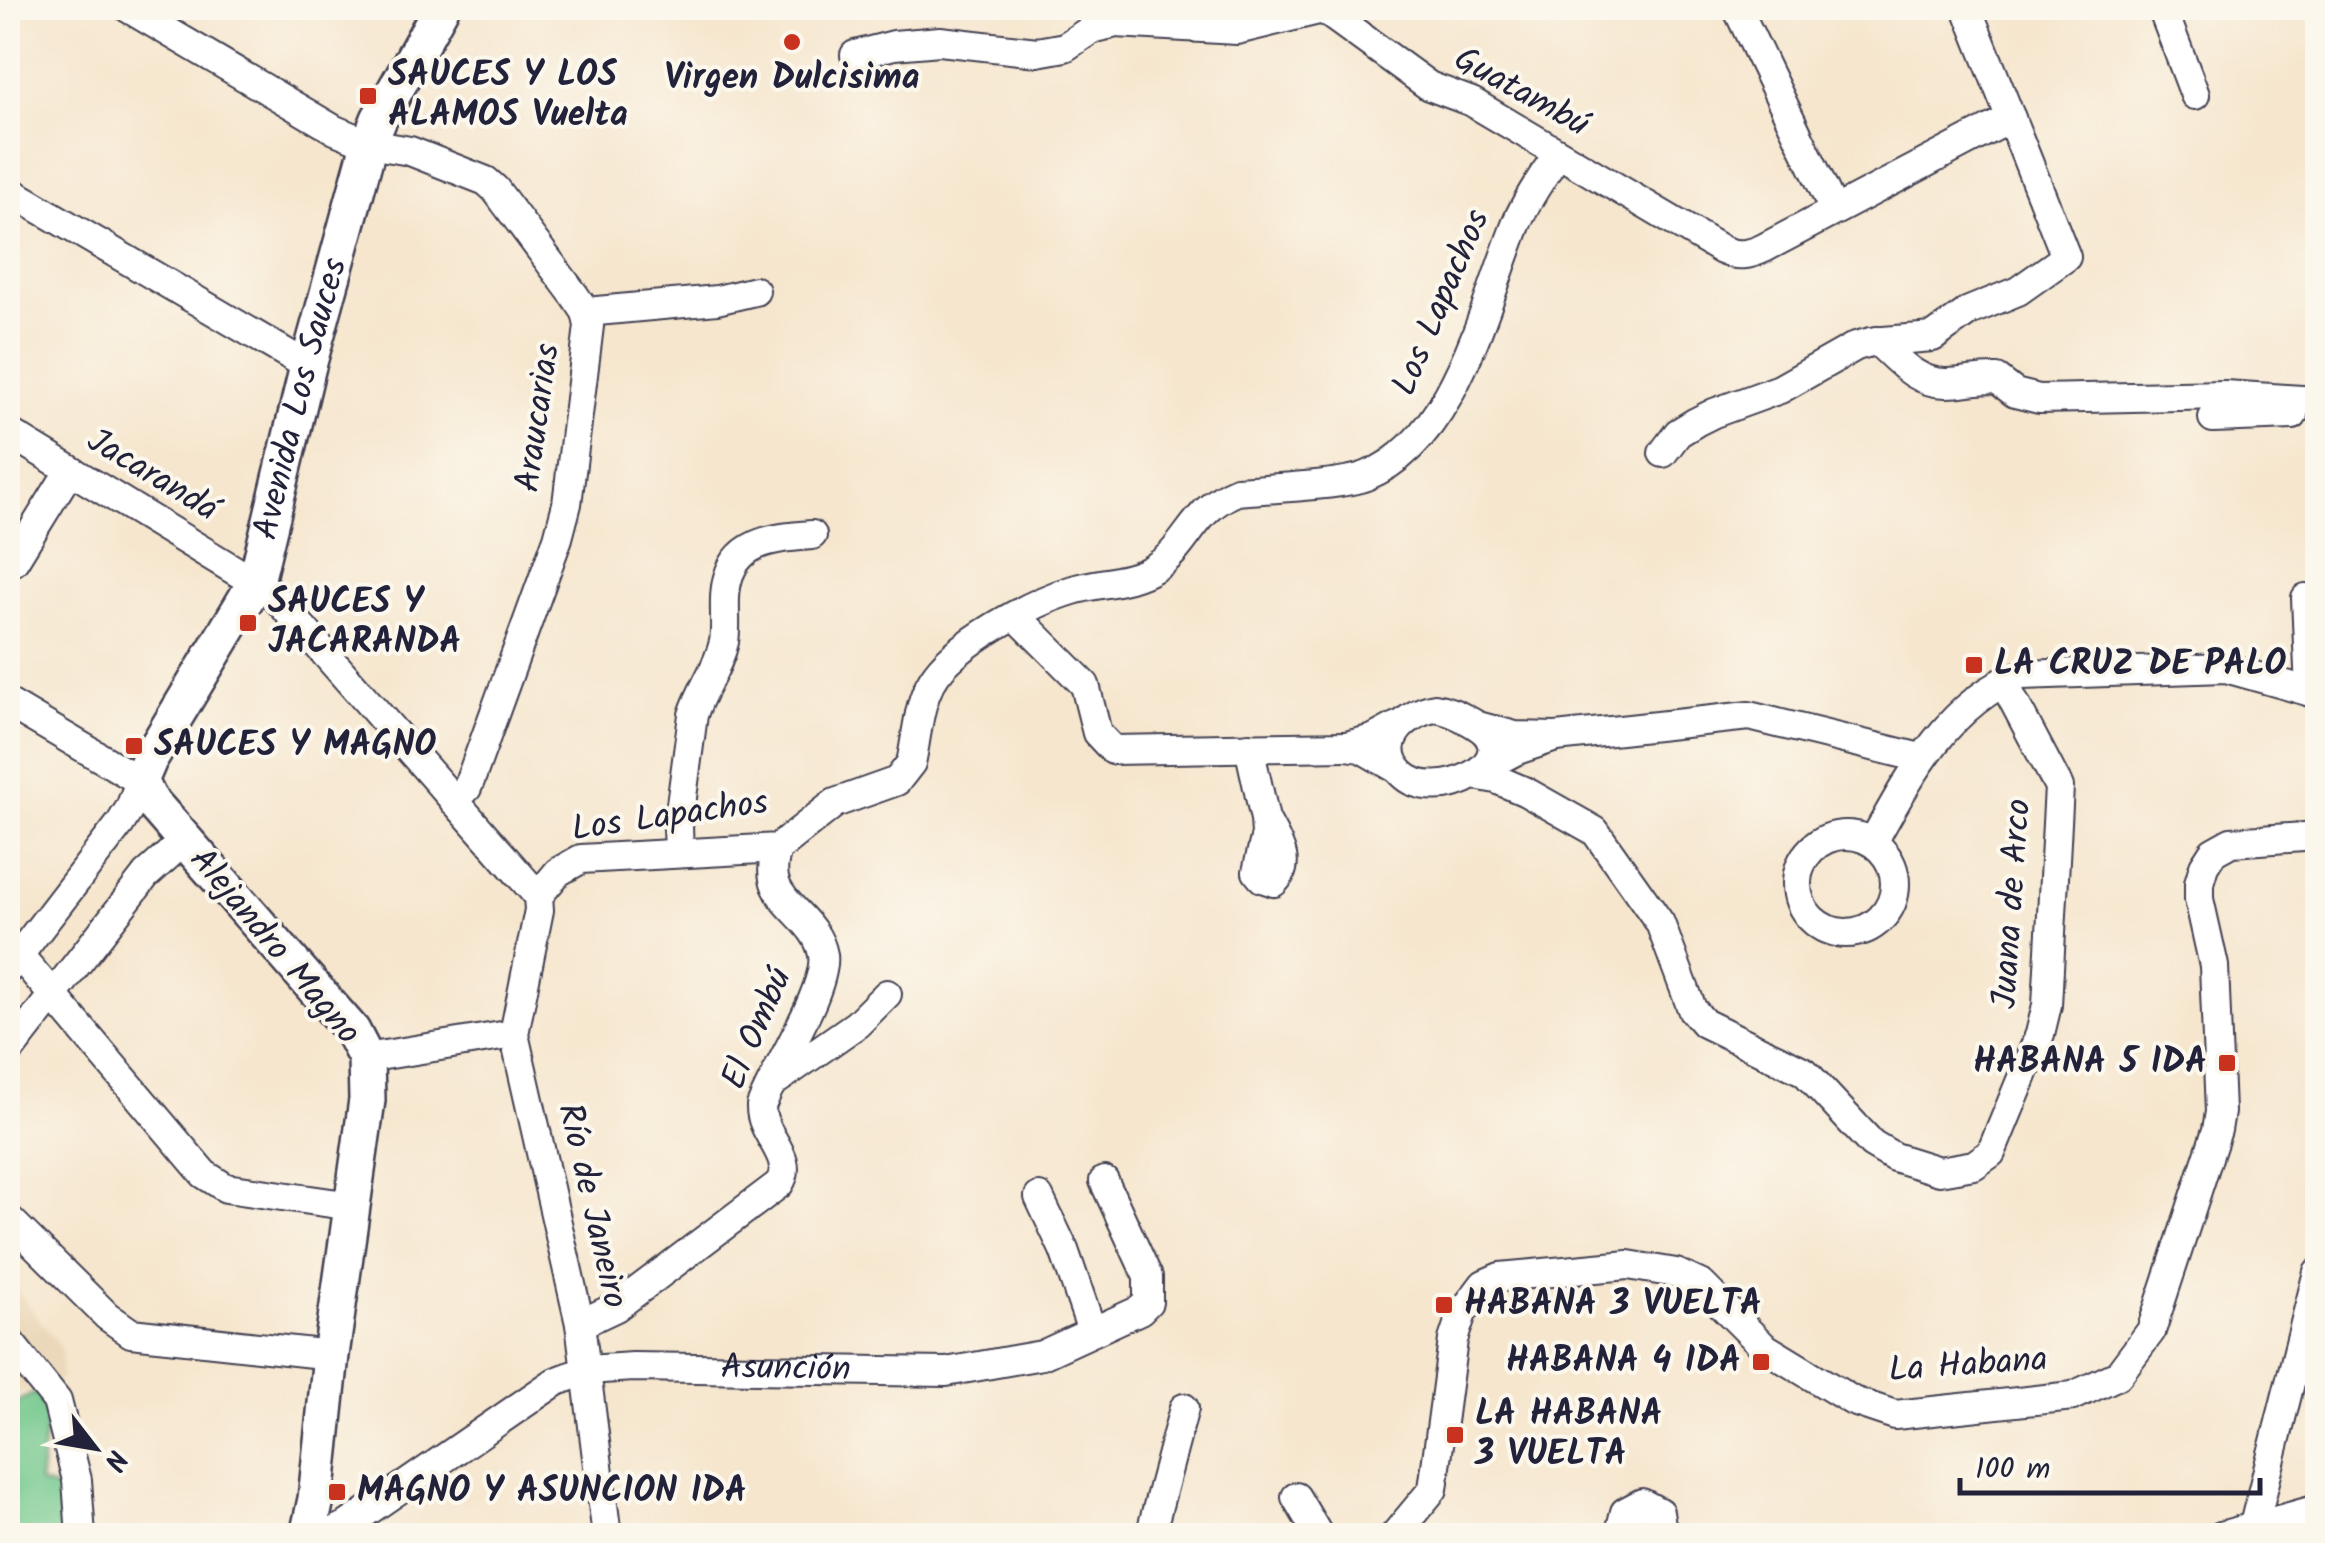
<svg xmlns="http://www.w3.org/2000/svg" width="2325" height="1543" viewBox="0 0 2325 1543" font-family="Kalam,sans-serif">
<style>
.built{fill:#ebd8ba}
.green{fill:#73c88d;stroke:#4a7564;stroke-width:2.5}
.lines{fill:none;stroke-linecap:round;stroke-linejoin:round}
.minor-casing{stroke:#423f51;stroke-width:32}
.major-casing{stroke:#423f51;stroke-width:40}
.minor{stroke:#fff;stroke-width:28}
.major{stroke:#fff;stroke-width:35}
.poi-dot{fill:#c8321e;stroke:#fbf7ec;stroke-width:4}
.labels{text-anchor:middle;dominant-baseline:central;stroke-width:8;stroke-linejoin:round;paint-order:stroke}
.poi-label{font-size:35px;font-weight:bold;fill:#22223b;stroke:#fbf7ec;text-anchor:start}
.street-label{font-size:35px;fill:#22223b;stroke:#fbf7ec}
</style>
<rect width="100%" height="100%" fill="#fbf7ec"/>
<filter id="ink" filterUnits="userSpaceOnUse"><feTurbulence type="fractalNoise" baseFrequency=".01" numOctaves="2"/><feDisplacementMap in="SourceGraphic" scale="20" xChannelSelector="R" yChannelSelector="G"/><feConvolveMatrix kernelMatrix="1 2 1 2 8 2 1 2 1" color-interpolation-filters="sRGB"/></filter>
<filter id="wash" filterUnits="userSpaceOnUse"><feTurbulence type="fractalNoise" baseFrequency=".0048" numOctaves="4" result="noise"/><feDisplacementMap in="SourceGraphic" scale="40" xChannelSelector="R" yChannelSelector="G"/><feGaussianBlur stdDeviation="2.25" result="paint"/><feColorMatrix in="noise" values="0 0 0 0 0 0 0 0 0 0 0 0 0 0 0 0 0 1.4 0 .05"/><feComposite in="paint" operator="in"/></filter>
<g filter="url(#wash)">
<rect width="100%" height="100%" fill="#f6e6ce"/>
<path class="built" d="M8 1278 62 1349 61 1379 8 1396Z"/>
<path class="green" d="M39 1391 47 1419 39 1483 60 1490 62 1535H8V1406Z"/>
</g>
<g filter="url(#ink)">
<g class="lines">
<defs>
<g id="minor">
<path d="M128 8 335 130 369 144 410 151 486 181 495 189 575 296 586 312 589 326 567 504 558 538 471 778 467 788 454 801"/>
<path d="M1737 8 1834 210"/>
<path d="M2162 8 2195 95"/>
<path d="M855 55 894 45 940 41 1037 52 1065 47 1092 29 1116 23 1237 30 1323 9 1429 86 1472 102 1722 250C1738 257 1749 255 1764 248L2011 118"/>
<path d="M8 190 308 366"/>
<path d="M586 312 717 300 755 291"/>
<path d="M1877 341C1898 360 1917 384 1947 383 1964 383 1980 378 1997 379L2015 393 2039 399 2225 395 2318 401"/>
<path d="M2213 418 2293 415"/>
<path d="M8 432 272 593 538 896"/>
<path d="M1663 453 1678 433 1696 422 1714 413 1780 389 1856 346 1871 342 1933 337 1969 311 2018 291 2066 257 1967 8"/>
<path d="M14 561 70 470"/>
<path d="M2306 598 2310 692"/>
<path d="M1016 616 1085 685 1097 733 1113 750 1346 746"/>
<path d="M8 703 140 781 130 808 120 824 9 968"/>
<path d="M1435 708C1448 710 1459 715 1471 722 1536 757 1436 810 1401 773 1373 744 1405 713 1435 708Z"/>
<path d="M1478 726 1515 736 1556 737 1517 750 1483 768"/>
<path d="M1556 737 1749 716 1921 758"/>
<path d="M1249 747 1265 819 1266 834 1257 872 1262 878 1274 882C1294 863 1275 839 1265 819"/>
<path d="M1396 768 1361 748 1346 746 1373 739 1397 726"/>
<path d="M1475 775 1496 779 1526 792 1595 831 1660 923 1692 1009 1704 1023 1805 1072 1872 1144 1894 1157 1939 1171 1974 1165 1991 1153 2040 1034 2047 1005 2059 787 2003 681"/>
<circle cx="1846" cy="884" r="49"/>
<path d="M1873 842C1908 779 1949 701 2021 675L2226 668 2318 694"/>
<path d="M679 852 678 827 693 715C701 689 718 669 724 642 727 624 723 605 726 587 733 540 775 538 812 535"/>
<path d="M538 896 558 872 581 859 778 848 835 803 897 781 911 763C917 738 918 703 932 681 953 644 1033 602 1073 590 1099 582 1130 583 1154 568 1188 548 1192 509 1237 491 1270 488 1339 486 1366 476 1456 441 1484 303 1518 220 1528 197 1543 176 1557 155"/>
<path d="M538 896 539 910 514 1034 580 1324 607 1536"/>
<path d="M8 947 19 955 204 1174 226 1188 352 1206"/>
<path d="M8 1053 146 875 185 840"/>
<path d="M366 1058 514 1034"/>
<path d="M774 1082 857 1024 887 994"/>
<path d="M1039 1197 1064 1250 1092 1331"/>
<path d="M8 1218 107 1316 131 1333 331 1355"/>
<path d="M580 1324 616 1307 779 1184C797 1157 760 1136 761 1106 775 1069 828 988 823 955 815 910 756 902 778 848"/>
<path d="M8 1340 57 1401 77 1480 81 1536"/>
<path d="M1296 1497 1319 1536"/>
<path d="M2254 1525 2318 1272"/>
<path id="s1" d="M325 1536 346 1526 555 1382 587 1370 633 1367 946 1372 1042 1355 1140 1310 1148 1302V1277L1104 1181"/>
<path d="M1150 1536 1184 1408"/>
<path d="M1394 1536 1433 1489 1453 1340 1462 1313 1484 1284 1500 1277 1628 1265 1676 1273 1702 1285 1764 1347 1853 1401 1895 1415 2073 1396 2118 1375 2151 1331 2217 1130 2220 1112 2214 966 2199 899V883L2204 866 2213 852 2231 842 2318 836"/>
<path d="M1627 1536 1622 1524 1625 1512 1642 1503 1659 1512 1661 1525 1656 1536"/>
<path d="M2221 1536 2318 1509"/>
</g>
<g id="major">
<path id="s2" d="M308 1536 316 1499 331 1355 367 1100 366 1058 352 1031 149 799 140 781 149 760 256 582 308 366 369 144 379 119 441 8"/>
</g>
</defs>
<use href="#minor" class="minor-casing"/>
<use href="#major" class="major-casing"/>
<use href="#minor" class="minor"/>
<use href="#major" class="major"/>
</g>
</g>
<g class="poi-dot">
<circle cx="792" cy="42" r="10"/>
<rect x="358" y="86" width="20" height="20" rx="5"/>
<rect x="238" y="613" width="20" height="20" rx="5"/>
<rect x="1964" y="655" width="20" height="20" rx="5"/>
<rect x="124" y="736" width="20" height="20" rx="5"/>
<rect x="2217" y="1053" width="20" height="20" rx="5"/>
<rect x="1434" y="1295" width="20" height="20" rx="5"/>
<rect x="1751" y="1352" width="20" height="20" rx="5"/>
<rect x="1445" y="1425" width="20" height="20" rx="5"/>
<rect x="327" y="1482" width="20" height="20" rx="5"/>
</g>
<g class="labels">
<g class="poi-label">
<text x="388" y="76">SAUCES Y LOS<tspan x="388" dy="40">ALAMOS Vuelta</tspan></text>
<text x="792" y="79" text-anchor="middle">Virgen Dulcisima</text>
<text x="268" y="603">SAUCES Y<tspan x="268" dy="40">JACARANDA</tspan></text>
<text x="1994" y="665">LA CRUZ DE PALO</text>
<text x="154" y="746">SAUCES Y MAGNO</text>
<text x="2207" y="1063" text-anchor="end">HABANA 5 IDA</text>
<text x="1464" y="1305">HABANA 3 VUELTA</text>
<text x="1741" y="1362" text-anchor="end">HABANA 4 IDA</text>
<text x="1475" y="1415">LA HABANA<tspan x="1475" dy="40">3 VUELTA</tspan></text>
<text x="357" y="1492">MAGNO Y ASUNCION IDA</text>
</g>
<g class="street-label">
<text transform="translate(1521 93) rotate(29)">Guatambú</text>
<text transform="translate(1442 303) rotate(-67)">Los Lapachos</text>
<text stroke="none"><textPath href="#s2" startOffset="1260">Avenida Los Sauces</textPath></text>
<text transform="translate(539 418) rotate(-82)">Araucarias</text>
<text transform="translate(152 476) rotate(31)">Jacarandá</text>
<text transform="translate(670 817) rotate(-8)">Los Lapachos</text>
<text transform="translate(2013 904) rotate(-86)">Juana de Arco</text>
<text transform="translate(274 947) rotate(50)">Alejandro Magno</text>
<text transform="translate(758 1029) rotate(-67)">El Ombú</text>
<text transform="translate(591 1206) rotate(77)">Río de Janeiro</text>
<text transform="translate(1968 1366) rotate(-4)">La Habana</text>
<text stroke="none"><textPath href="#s1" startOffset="510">Asunción</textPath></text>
</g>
</g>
<rect width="2325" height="1543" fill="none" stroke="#fbf7ec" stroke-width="40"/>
<g transform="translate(95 1448) rotate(121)" stroke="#fbf7ec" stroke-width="8" paint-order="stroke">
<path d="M0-8L18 38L0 25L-18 38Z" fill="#22223b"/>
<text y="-15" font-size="28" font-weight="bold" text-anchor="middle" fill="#22223b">N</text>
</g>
<path d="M1960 1478v15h300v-15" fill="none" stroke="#22223b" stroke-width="5"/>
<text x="1975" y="1478" font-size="30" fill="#22223b" stroke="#fbf7ec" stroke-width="8" paint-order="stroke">100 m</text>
</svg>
